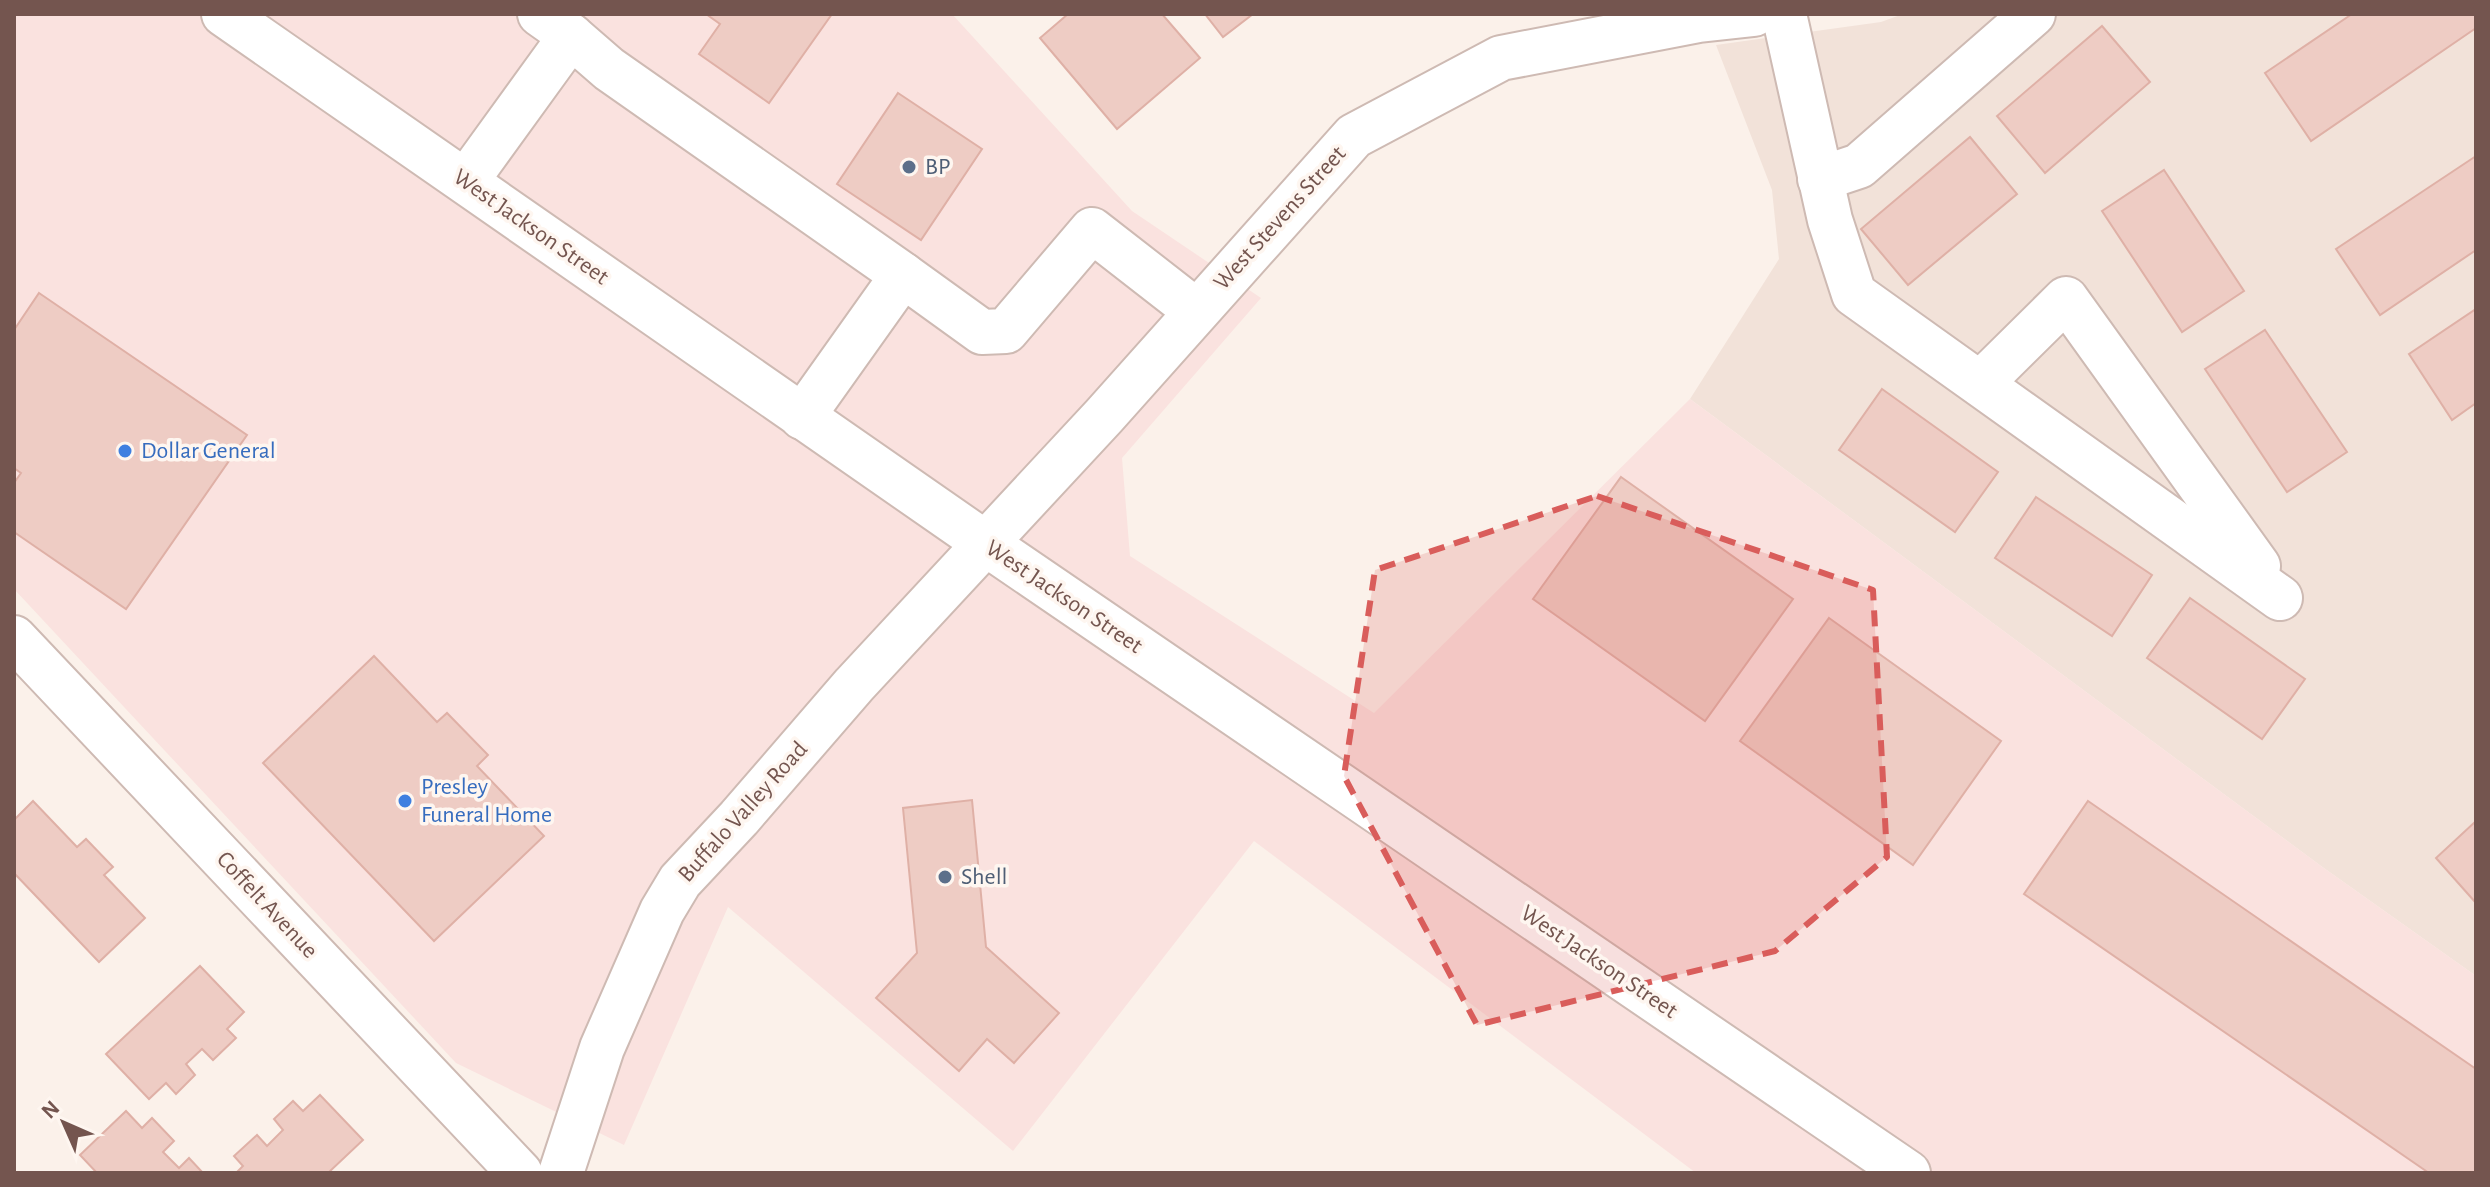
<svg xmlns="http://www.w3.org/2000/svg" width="2490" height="1187" viewBox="0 0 2490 1187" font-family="'Alegreya Sans',sans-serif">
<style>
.residential{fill:#f2e2d9}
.commercial{fill:#fae2df}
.building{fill:#eeccc4;stroke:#dfb0a6;stroke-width:2}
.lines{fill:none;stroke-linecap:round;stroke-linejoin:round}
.minor-casing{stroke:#cebab3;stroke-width:48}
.minor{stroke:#fff;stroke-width:44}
.marked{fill:#d95d5b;fill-opacity:0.2;stroke:#d95d5b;stroke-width:6;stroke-dasharray:16 10;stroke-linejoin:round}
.service-dot{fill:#5c6f8a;stroke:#fef6f0;stroke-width:3}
.shop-dot{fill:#3f7fe0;stroke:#fef6f0;stroke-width:3}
.labels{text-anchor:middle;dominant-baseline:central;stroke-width:7;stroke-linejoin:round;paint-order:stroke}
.service-label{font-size:24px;fill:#4e5e75;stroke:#fef6f0;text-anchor:start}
.street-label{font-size:24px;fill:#74554f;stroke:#fef6f0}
.shop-label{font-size:24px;fill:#366cbe;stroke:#fef6f0;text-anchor:start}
</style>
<rect width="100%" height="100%" fill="#fbf1ea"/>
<path class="residential" d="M1903 14H2476V976L2321 866 1690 399 1779 259 1772 190 1716 45 1881 22Z"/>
<path class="commercial" d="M14 14H952L1132 211 1261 298 1122 458 1130 556 1374 713 1690 399 2321 866 2476 976V1173H1696L1254 841 1013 1151 728 907 624 1145 456 1063 14 589Z"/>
<g class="building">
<path d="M706 14H832L769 103 699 54 720 24Z"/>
<path d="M1068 14H1162L1200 58 1117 129 1040 38Z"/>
<path d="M1205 14H1253L1223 37Z"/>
<path d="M2352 14H2476V28L2311 141 2265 73Z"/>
<path d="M2102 26 2150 82 2045 173 1997 116Z"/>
<path d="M898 93 982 149 921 240 837 184Z"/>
<path d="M1970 137 2017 194 1908 285 1861 229Z"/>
<path d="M2476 156V250L2380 315 2336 249Z"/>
<path d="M2164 170 2244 291 2182 332 2102 211Z"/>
<path d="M39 293 247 435 126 609 14 532V483L21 473 14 468V330Z"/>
<path d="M2476 309V403L2452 420 2409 354Z"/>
<path d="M2265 330 2347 452 2287 492 2205 369Z"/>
<path d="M1882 389 1998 472 1955 532 1839 450Z"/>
<path d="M1621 477 1793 599 1705 721 1533 599Z"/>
<path d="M2036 497 2152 575 2112 636 1995 558Z"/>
<path d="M2190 598 2305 679 2262 739 2147 658Z"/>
<path d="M1829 618 2001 741 1913 865 1740 741Z"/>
<path d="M374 656 437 722 447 713 488 755 477 766 544 836 434 941 263 763Z"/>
<path d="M972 800 986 947 1059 1013 1014 1063 987 1039 959 1071 876 998 917 953 903 808Z"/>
<path d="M33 801 77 847 86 839 113 867 104 875 145 918 99 962 14 873V820Z"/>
<path d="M2088 801 2476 1069V1173H2429L2024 894Z"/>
<path d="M2476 821V903L2436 858Z"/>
<path d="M200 966 244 1012 227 1029 236 1038 213 1060 202 1049 186 1064 195 1075 176 1094 166 1083 149 1099 106 1054Z"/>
<path d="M320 1095 363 1140 328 1173H236L243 1166 234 1156 257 1135 267 1146 283 1130 274 1119 293 1101 303 1111Z"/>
<path d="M126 1111 142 1128 152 1118 174 1141 163 1152 179 1168 189 1158 203 1173H97L80 1155Z"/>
</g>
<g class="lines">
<defs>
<g id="minor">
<path d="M224 14 985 543 1908 1173"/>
<path d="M1784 14 1830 220 1854 294 2280 598"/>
<path d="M571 36 609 69 903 275 802 417"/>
<path d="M1820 179 1859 166 2033 14"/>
<path d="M466 181 571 36 540 14"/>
<path d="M903 275 982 332 1006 331 1092 230 1196 311"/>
<path d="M1981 383 2066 299 2258 566"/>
<path d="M14 638 520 1173"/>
<path d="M561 1173 602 1048 662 911 680 881 739 818 854 685 1104 416 1354 136 1501 58 1699 20 1754 14"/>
</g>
</defs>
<use href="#minor" class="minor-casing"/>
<use href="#minor" class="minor"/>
</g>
<path class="marked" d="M1597 496 1873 590 1887 857 1775 951 1477 1025 1344 776 1375 570Z"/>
<g class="service-dot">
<circle cx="909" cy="167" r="8"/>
<circle cx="945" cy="877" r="8"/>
</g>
<g class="shop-dot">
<circle cx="125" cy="451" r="8"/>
<circle cx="405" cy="801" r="8"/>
</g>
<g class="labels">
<g class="service-label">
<text x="925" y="167">BP</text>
<text x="961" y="877">Shell</text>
</g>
<g class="street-label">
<text transform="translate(1280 218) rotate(-48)">West Stevens Street</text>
<text transform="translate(531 227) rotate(35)">West Jackson Street</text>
<text transform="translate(1064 597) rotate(34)">West Jackson Street</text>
<text transform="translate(743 812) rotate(-48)">Buffalo Valley Road</text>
<text transform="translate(267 905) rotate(47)">Coffelt Avenue</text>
<text transform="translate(1599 962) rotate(34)">West Jackson Street</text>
</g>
<g class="shop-label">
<text x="141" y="451">Dollar General</text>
<text x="421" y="787">Presley<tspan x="421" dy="28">Funeral Home</tspan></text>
</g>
</g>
<rect width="2490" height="1187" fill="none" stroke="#74554f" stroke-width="32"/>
<g transform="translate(64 1123) rotate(315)" stroke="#fef6f0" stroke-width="6" paint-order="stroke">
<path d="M0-6L14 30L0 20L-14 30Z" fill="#74554f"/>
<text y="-12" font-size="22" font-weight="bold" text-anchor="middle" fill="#74554f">N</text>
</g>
</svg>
